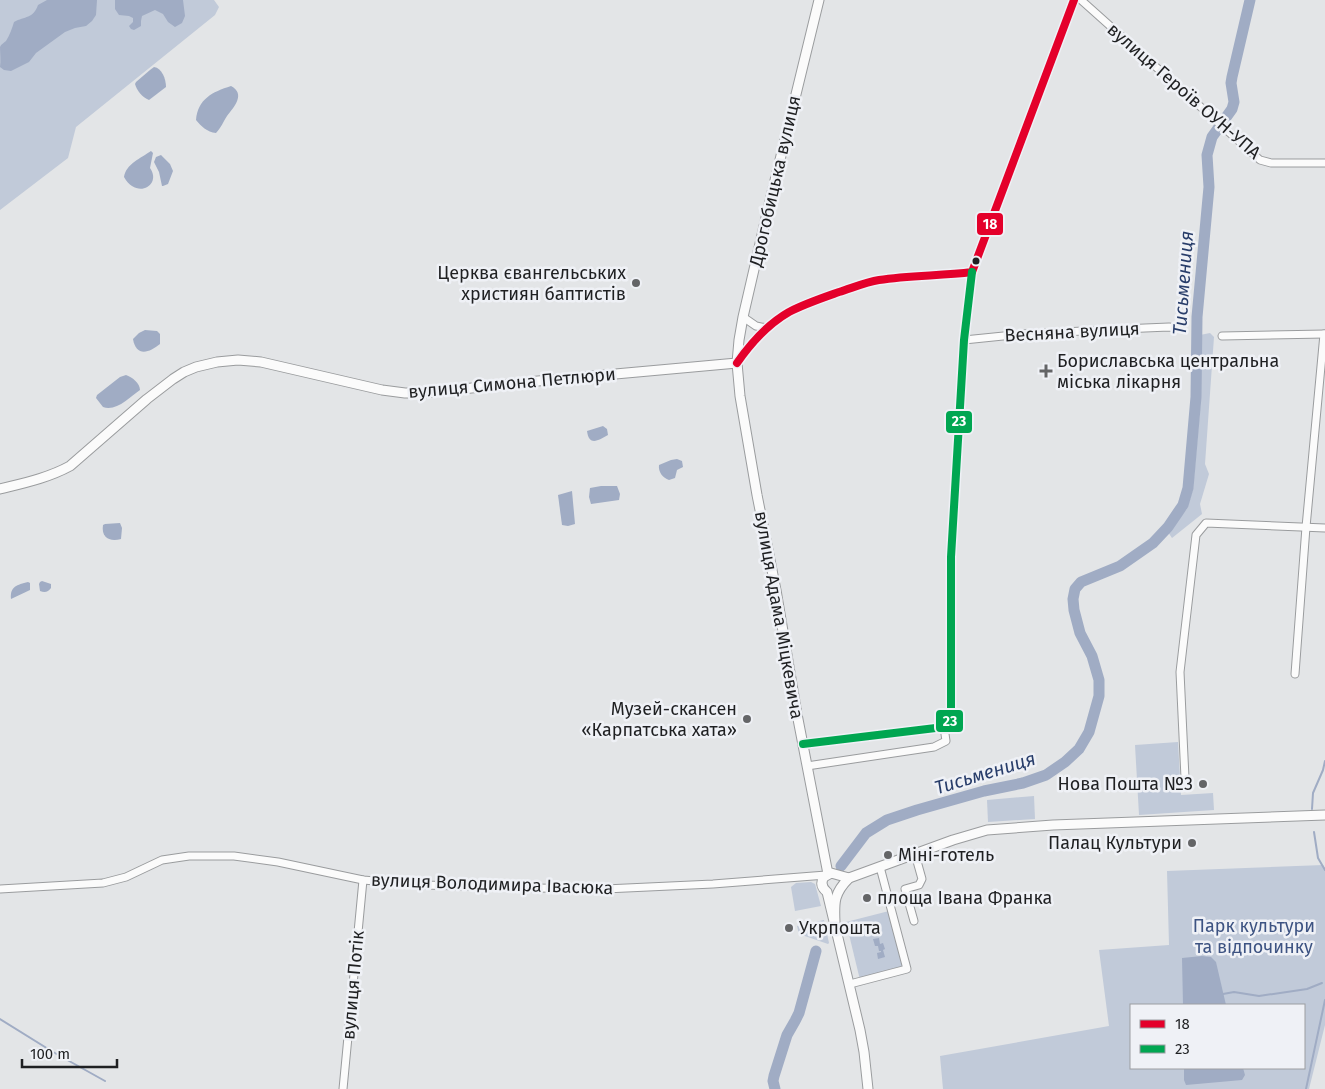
<svg xmlns="http://www.w3.org/2000/svg" width="1325" height="1089" viewBox="0 0 1325 1089" font-family="'Fira Sans',sans-serif">
<style>
.green{fill:#c1cad9;fill-rule:evenodd}
.water{fill:#a0acc4}
.lines{fill:none;stroke-linecap:round;stroke-linejoin:round}
.stream{stroke:#a0acc4;stroke-width:2}
.river{stroke:#a0acc4;stroke-width:11}
.minor-casing{stroke:#9a9c9e;stroke-width:9}
.major-casing{stroke:#9a9c9e;stroke-width:11}
.minor{stroke:#fbfbfb;stroke-width:7}
.major{stroke:#fbfbfb;stroke-width:9}
.bus-1-casing{stroke:#eff1f6;stroke-width:11}
.bus-2-casing{stroke:#eff1f6;stroke-width:11}
.bus-1{stroke:#e4002b;stroke-width:8}
.bus-2{stroke:#00a651;stroke-width:8}
.bus-dot{fill:#1f2022;stroke:#eff1f6;stroke-width:2}
.poi-dot{fill:#646567;stroke:#eff1f6;stroke-width:2}
.labels{text-anchor:middle;dominant-baseline:central;stroke-width:5;stroke-linejoin:round;paint-order:stroke}
.street-label{font-size:18px;fill:#1f2022;stroke:#eff1f6}
.poi-label{font-size:18px;fill:#1f2022;stroke:#eff1f6;text-anchor:end}
.park-label{font-size:18px;fill:#3d5382;stroke:#eff1f6}
.water-label{font-size:19px;font-style:italic;fill:#283d6a;stroke:#eff1f6}
.line-badge{stroke:#eff1f6;stroke-width:2}
.badge-label{font-size:14px;text-anchor:middle;font-weight:bold;fill:#fff}
</style>
<rect width="100%" height="100%" fill="#e3e5e7"/>
<g class="green">
<path d="M0 0H214L219 7 215 15 76 127 68 158 0 210Z"/>
<path d="M1210 333 1214 337 1205 464 1209 474 1200 504 1202 514 1172 538 1168 532 1187 509 1193 489 1201 398 1200 335Z"/>
<path d="M1178 742 1181 795 1213 793 1214 810 1139 815 1135 745Z"/>
<path d="M1034 796 1035 819 988 822 987 800Z"/>
<path d="M1323 865 1325 868V1025L1309 1089H943L940 1056 1109 1026 1099 950 1169 945 1167 871ZM1131 1005H1304V1068H1131Z"/>
<path d="M811 882 815 884 821 906 795 911 791 887 796 883Z"/>
<path d="M889 911 904 968 860 980 846 922Z"/>
<path d="M824 920 829 943 828 944 799 934 797 926Z"/>
</g>
<g class="water">
<path d="M47 0H97L96 15 92 21 86 26 75 28 65 32 36 53 29 62 11 71 4 70 0 67C1 61 0 53 0 47 1 44 4 43 6 41 10 35 12 28 14 22 25 16 33 19 38 5Z"/>
<path d="M115 0H183L185 16 182 23 175 27 168 22 163 14 155 10 142 16 141 21V26L134 30 131 29 129 26 133 22V18L129 16 119 15 115 9Z"/>
<path d="M154 67C162 68 166 79 166 87L149 100C142 97 137 91 135 84L136 82 150 70Z"/>
<path d="M231 86C246 94 234 107 227 116 223 122 221 128 216 133 207 132 201 126 196 120 198 99 212 92 231 86Z"/>
<path d="M151 151 153 153 150 168C162 185 137 200 124 177 126 164 141 158 151 151Z"/>
<path d="M161 155 170 164 173 171 168 184 163 186H162L159 172 154 162 156 157Z"/>
<path d="M145 330 157 331 160 334V344C149 353 136 357 133 339L139 333Z"/>
<path d="M126 375C132 377 140 383 140 390 130 397 116 412 103 407L96 398 97 395 120 377Z"/>
<path d="M603 426 607 429 608 435C599 440 589 447 587 431Z"/>
<path d="M677 459 682 461 683 467 677 470 675 478 669 480C663 478 658 472 659 465L671 460Z"/>
<path d="M601 486H617L620 494 619 500 591 504 589 497 590 488Z"/>
<path d="M572 491 575 524 568 526 562 525 558 495Z"/>
<path d="M120 523 122 528 121 539C110 542 101 538 103 525L105 524Z"/>
<path d="M42 581 51 584V588C48 592 45 593 40 591L39 584 40 582Z"/>
<path d="M28 582 30 583V590L11 599C10 586 17 585 28 582Z"/>
<path d="M879 938 880 944 883 943 885 949 883 950 885 957 878 959 877 953 881 952V951H879L878 946H875L873 939Z"/>
<path d="M1202 956 1211 957 1216 962 1226 1005H1183L1182 958Z"/>
<path d="M1184 1068H1243L1245 1075 1242 1080 1186 1085 1184 1080Z"/>
</g>
<g class="lines">
<g class="stream">
<path d="M1312 809 1313 793 1323 770 1325 761"/>
<path d="M1314 832 1318 858 1325 870"/>
<path d="M1223 994 1234 992 1259 996 1307 989 1322 983"/>
<path d="M0 1019 53 1052 105 1081"/>
<path d="M1306 1089 1325 1000"/>
</g>
<g class="river">
<path d="M841 866 866 833 887 820 917 810 984 791 1023 783 1046 775 1065 762 1079 749 1089 732 1099 696V680L1092 656 1080 633 1074 610 1073 599 1075 589 1081 582 1120 566 1153 543 1168 527 1183 505 1188 488 1196 397 1197 317 1209 187 1207 155 1212 137 1232 109 1234 102 1231 83 1232 77 1250 0"/>
<path d="M775 1089 773 1081 774 1076 787 1035 795 1021 799 1013 816 951"/>
</g>
<defs>
<g id="minor">
<path d="M1081 0 1260 160 1271 163H1325"/>
<path d="M743 317 756 326 767 328"/>
<path d="M1222 336 1325 334"/>
<path d="M964 340 1022 334 1145 328 1169 327 1180 328"/>
<path d="M737 362C751 343 768 323 789 312 805 303 823 298 839 292 852 288 866 282 880 280 910 275 941 276 972 272L1074 0"/>
<path d="M1295 674 1306 527 1324 334"/>
<path d="M803 744 944 727 951 720V557L964 340 972 272"/>
<path d="M807 766 934 747 946 741 944 727"/>
<path d="M1185 778 1180 672 1196 535 1206 523 1325 528"/>
<path d="M0 889 103 883 126 877 162 860 189 856H234L278 862 363 880 423 885 535 888 605 889 713 884 826 875"/>
<path d="M914 921 905 889 919 885 922 879 915 854"/>
<path d="M850 984 907 969 880 867"/>
<path d="M343 1089 363 880"/>
</g>
<g id="major">
<path d="M819 0 768 209 743 317 739 340 737 363 740 396 757 495 776 590 797 714 828 874"/>
<path d="M0 489C24 483 48 478 70 466L147 399 173 379 184 372 196 367 217 362 238 360 261 362 382 390 405 393H424L538 381 737 363"/>
<path d="M849 878 831 873 824 877C820 883 822 888 827 892L860 1030 864 1052 868 1089"/>
<path d="M835 922C834 902 834 893 849 878L953 840 987 830 1053 825 1325 815"/>
</g>
</defs>
<use href="#minor" class="minor-casing"/>
<use href="#major" class="major-casing"/>
<use href="#minor" class="minor"/>
<use href="#major" class="major"/>
<defs>
<path id="bus-1" d="M737 363C751 343 768 324 789 312 804 304 822 298 839 292 852 288 866 282 879 280 910 275 941 276 972 272L1074 0"/>
<path id="bus-2" d="M803 744 944 727 951 720V557L964 340 972 272"/>
</defs>
<use href="#bus-1" class="bus-1-casing"/>
<use href="#bus-2" class="bus-2-casing"/>
<use href="#bus-1" class="bus-1"/>
<use href="#bus-2" class="bus-2"/>
</g>
<circle class="bus-dot" cx="976" cy="261" r="4.5"/>
<g class="poi-dot">
<circle cx="636" cy="283" r="5"/>
<path d="M1043.5 363.5h5v5h5v5h-5v5h-5v-5h-5v-5h5z"/>
<circle cx="747" cy="719" r="5"/>
<circle cx="1203" cy="784" r="5"/>
<circle cx="1192" cy="843" r="5"/>
<circle cx="888" cy="855" r="5"/>
<circle cx="867" cy="898" r="5"/>
<circle cx="789" cy="928" r="5"/>
</g>
<g class="labels">
<g class="street-label">
<text transform="translate(1184 91) rotate(41)">вулиця Героїв ОУН-УПА</text>
<text transform="translate(775 181) rotate(-77)">Дрогобицька вулиця</text>
<text transform="translate(1072 332) rotate(-3)">Весняна вулиця</text>
<text transform="translate(512 383) rotate(-5)">вулиця Симона Петлюри</text>
<text transform="translate(779 615) rotate(80)">вулиця Адама Міцкевича</text>
<text transform="translate(492 884) rotate(2)">вулиця Володимира Івасюка</text>
<text transform="translate(353 985) rotate(-85)">вулиця Потік</text>
</g>
<g class="poi-label">
<text x="626" y="273">Церква євангельських<tspan x="626" dy="21">християн баптистів</tspan></text>
<text x="1057" y="361" text-anchor="start">Бориславська центральна<tspan x="1057" dy="21">міська лікарня</tspan></text>
<text x="737" y="709">Музей-скансен<tspan x="737" dy="21">«Карпатська хата»</tspan></text>
<text x="1193" y="784">Нова Пошта №3</text>
<text x="1182" y="843">Палац Культури</text>
<text x="898" y="855" text-anchor="start">Міні-готель</text>
<text x="877" y="898" text-anchor="start">площа Івана Франка</text>
<text x="799" y="928" text-anchor="start">Укрпошта</text>
</g>
<g class="park-label">
<text x="1254" y="926">Парк культури<tspan x="1254" dy="21">та відпочинку</tspan></text>
</g>
<g class="water-label">
<text transform="translate(1183 283) rotate(-86)">Тисьмениця</text>
<text transform="translate(985 773) rotate(-17)">Тисьмениця</text>
</g>
</g>
<g class="line-badge">
<rect x="976" y="212" width="28" height="24" rx="5" fill="#e4002b"/>
<rect x="945" y="410" width="28" height="24" rx="5" fill="#00a651"/>
<rect x="935" y="709" width="29" height="24" rx="5" fill="#00a651"/>
</g>
<g class="badge-label">
<text x="990" y="229">18</text>
<text x="959" y="426">23</text>
<text x="950" y="726">23</text>
</g>
<rect x="1130" y="1004" width="175" height="65" fill="#eff1f6" stroke="#9c9da1"/>
<rect x="1140" y="1020" width="25" height="8" fill="#e4002b" stroke="#9c9da1"/>
<text x="1175" y="1029" font-size="15" fill="#1f2022">18</text>
<rect x="1140" y="1045" width="25" height="8" fill="#00a651" stroke="#9c9da1"/>
<text x="1175" y="1054" font-size="15" fill="#1f2022">23</text>
<path d="M22 1059v8h95v-8" fill="none" stroke="#1f2022" stroke-width="2.5"/>
<text x="30" y="1059" font-size="15" fill="#1f2022" stroke="#eff1f6" stroke-width="4" paint-order="stroke">100 m</text>
</svg>
